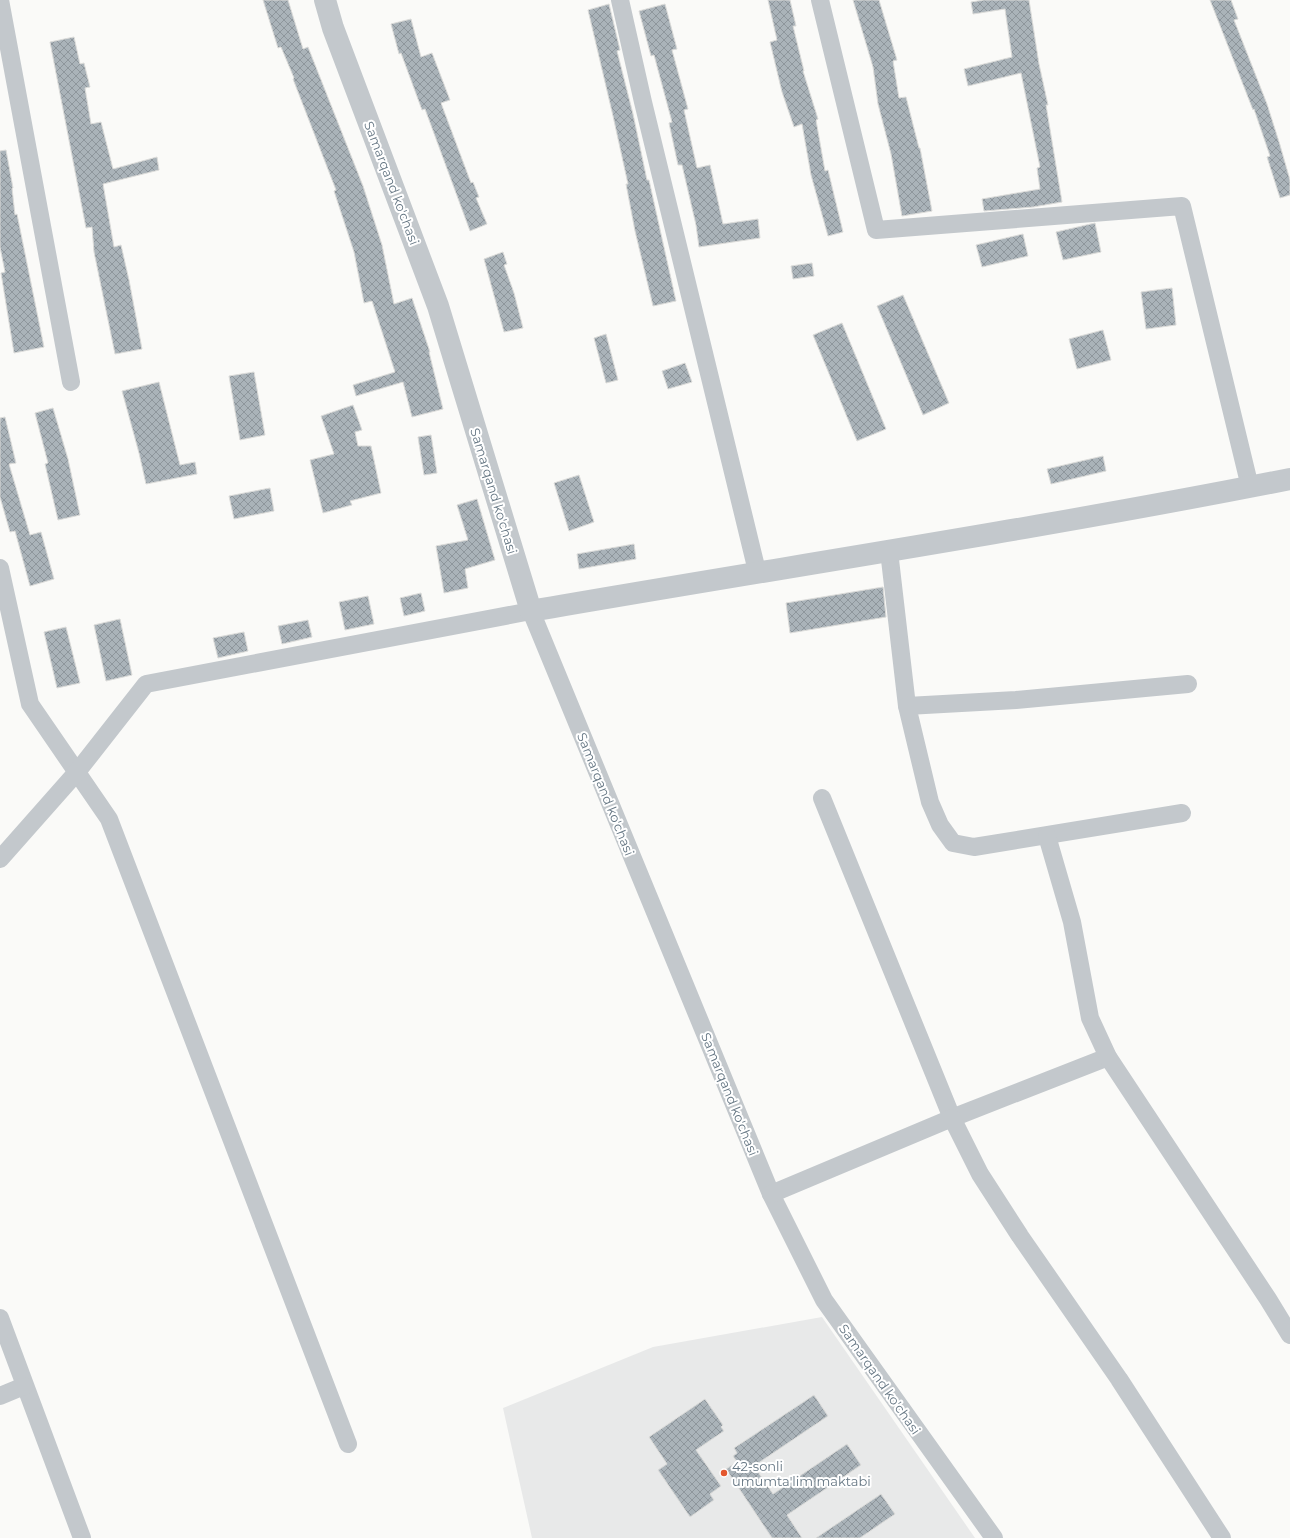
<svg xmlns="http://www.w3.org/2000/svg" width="1290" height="1538" viewBox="0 0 1290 1538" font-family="Montserrat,sans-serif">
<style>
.built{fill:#e8e9e9}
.building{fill:url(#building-cross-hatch);stroke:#dcdcda}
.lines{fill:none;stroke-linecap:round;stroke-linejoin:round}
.minor{stroke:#c3c8cc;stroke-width:18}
.tertiary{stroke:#c3c8cc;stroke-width:22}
.poi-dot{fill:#e4572e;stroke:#fff;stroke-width:1.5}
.labels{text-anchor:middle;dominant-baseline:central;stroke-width:4;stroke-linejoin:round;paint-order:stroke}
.street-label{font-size:13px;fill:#657683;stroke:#fff}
.poi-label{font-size:13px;fill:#657683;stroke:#fff;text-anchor:start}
</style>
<defs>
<pattern id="building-cross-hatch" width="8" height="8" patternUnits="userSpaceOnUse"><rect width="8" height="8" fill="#aab3b9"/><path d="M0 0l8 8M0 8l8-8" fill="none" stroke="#8e969c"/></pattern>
</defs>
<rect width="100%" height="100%" fill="#fafaf8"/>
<path class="built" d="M822 1317 975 1538H532L503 1408 653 1347Z"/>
<g class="building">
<path d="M263 0H288L303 49 308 47 363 186 382 245 394 304 412 298 430 352H429L443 409 412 417 403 382 356 396 353 385 395 372 372 301 364 303 354 252 334 191 336 190 293 79 294 78 281 47 278 48Z"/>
<path d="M768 0H790L796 26H793L804 71H803L818 119 816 120 825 171 828 170 843 232 828 236 811 175 802 124 794 127 782 92 770 42 777 40Z"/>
<path d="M853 0H879L897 60 893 61 899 98 906 97 919 148H920L932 211 902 216 891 154 878 104 873 67Z"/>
<path d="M984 0H1029L1039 64 1048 105H1046L1062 202 1033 207 984 211 982 199 1040 189 1037 168 1040 167 1021 73 968 86 964 69 1012 57 1005 9 973 14 971 2Z"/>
<path d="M1210 0H1231L1238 19 1234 20 1267 104 1280 145 1290 180V195L1280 198 1267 157 1270 156 1254 109 1253 110Z"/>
<path d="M609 4 620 50 617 51 633 114 647 180H649L676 301 653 306 635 231 626 184H628L613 116 588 10Z"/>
<path d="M665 4 677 49 672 50 688 109 684 110 697 168 710 165 723 224 758 219 760 238 699 247 696 225 682 165H678L669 123 672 122 654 55 651 56 639 11Z"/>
<path d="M411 19 421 57 432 53 450 100 441 103 471 183 473 182 479 197 476 198 487 224 470 231 425 109 422 110 401 53 399 54 391 24Z"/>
<path d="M74 37 80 64 84 63 90 87 85 88 91 124 101 122 113 169 157 157 159 170 103 184 114 247 121 245 129 280 142 349 115 354 94 252 92 227 86 228 50 42Z"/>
<path d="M6 150 13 188H12L15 215 17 214 44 347 14 353 1 273 5 272 0 247V151Z"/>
<path d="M1095 223 1101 252 1063 260 1056 232Z"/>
<path d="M1023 234 1028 256 982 267 976 245Z"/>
<path d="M503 252 507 264 504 265 514 293 523 328 504 332 484 259Z"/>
<path d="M812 263 814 276 793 279 791 266Z"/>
<path d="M1172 288 1176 325 1146 329 1141 292Z"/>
<path d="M903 295 949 403 923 415 877 306Z"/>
<path d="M842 323 886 429 857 441 813 335Z"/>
<path d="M1103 330 1111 360 1077 369 1069 339Z"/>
<path d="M606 334 618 380 606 383 594 338Z"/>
<path d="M685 363 692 382 668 389 662 371Z"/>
<path d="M254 372 265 435 240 440 229 376Z"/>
<path d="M159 382 180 465 195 462 197 474 146 484 139 453 122 391Z"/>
<path d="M353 405 362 430 355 432 358 446H371L381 493 350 501 352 505 323 513 310 460 334 454 321 416Z"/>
<path d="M53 408 68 459 80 515 58 520 45 464 48 463 35 413Z"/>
<path d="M5 417 16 463 9 464 30 535 41 532 54 579 30 586 15 531 10 532 0 497V418Z"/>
<path d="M431 435 437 473 424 475 418 437Z"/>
<path d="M1103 456 1106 471 1051 484 1047 469Z"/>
<path d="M579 475 594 522 569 531 554 483Z"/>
<path d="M270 488 274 511 234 519 229 496Z"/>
<path d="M477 499 495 560 465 569 468 588 444 593 436 546 468 540 457 505Z"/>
<path d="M634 544 636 559 579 569 577 554Z"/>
<path d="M883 587 886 617 790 633 786 603Z"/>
<path d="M421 593 425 611 404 616 400 598Z"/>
<path d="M368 596 374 624 345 630 339 602Z"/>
<path d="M120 619 132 675 106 681 94 625Z"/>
<path d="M308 620 312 637 282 644 278 626Z"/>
<path d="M66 627 80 683 57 688 44 632Z"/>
<path d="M244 632 248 651 218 658 213 638Z"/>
<path d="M814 1395 828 1416 754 1466 773 1494 847 1444 861 1465 787 1515 802 1538H772L726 1469 737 1462 733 1456 737 1453 734 1448Z"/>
<path d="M705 1399 723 1425 721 1427 724 1431 696 1450 721 1486 710 1494 714 1500 690 1517 658 1470 667 1464 649 1437Z"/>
<path d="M881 1494 895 1514 860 1538H816Z"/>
</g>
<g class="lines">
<g class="minor">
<path d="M0 0 71 382"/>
<path d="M620 0 643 102 757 571"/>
<path d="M820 0 876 230 1182 206 1250 487"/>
<path d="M889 551 907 706"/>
<path d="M0 568 30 704 109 819 348 1444"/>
<path d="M822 798 952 1118 1108 1057"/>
<path d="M1182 813 974 847 953 843 940 825 930 802 907 706 1016 700 1188 684"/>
<path d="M1047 836 1072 922 1090 1018 1108 1057 1268 1299 1290 1335"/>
<path d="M0 859 77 772 146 684 531 611 771 1194 824 1300 994 1538"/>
<path d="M771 1194 952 1118 980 1174 1020 1236 1119 1379 1222 1538"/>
<path d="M0 1318 82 1538"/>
<path d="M0 1396 24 1386"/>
</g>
<path class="tertiary" d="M325 0 333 28 438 306 531 611C784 567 1038 529 1290 479"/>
</g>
<circle class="poi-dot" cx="724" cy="1473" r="4"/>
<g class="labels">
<g class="street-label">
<text transform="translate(392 183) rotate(69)">Samarqand ko'chasi</text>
<text transform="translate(494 491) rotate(73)">Samarqand ko'chasi</text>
<text transform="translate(606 794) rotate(68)">Samarqand ko'chasi</text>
<text transform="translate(730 1094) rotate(68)">Samarqand ko'chasi</text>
<text transform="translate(880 1379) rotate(55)">Samarqand ko'chasi</text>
</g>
<g class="poi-label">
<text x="732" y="1466">42-sonli<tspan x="732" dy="15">umumta'lim maktabi</tspan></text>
</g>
</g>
</svg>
